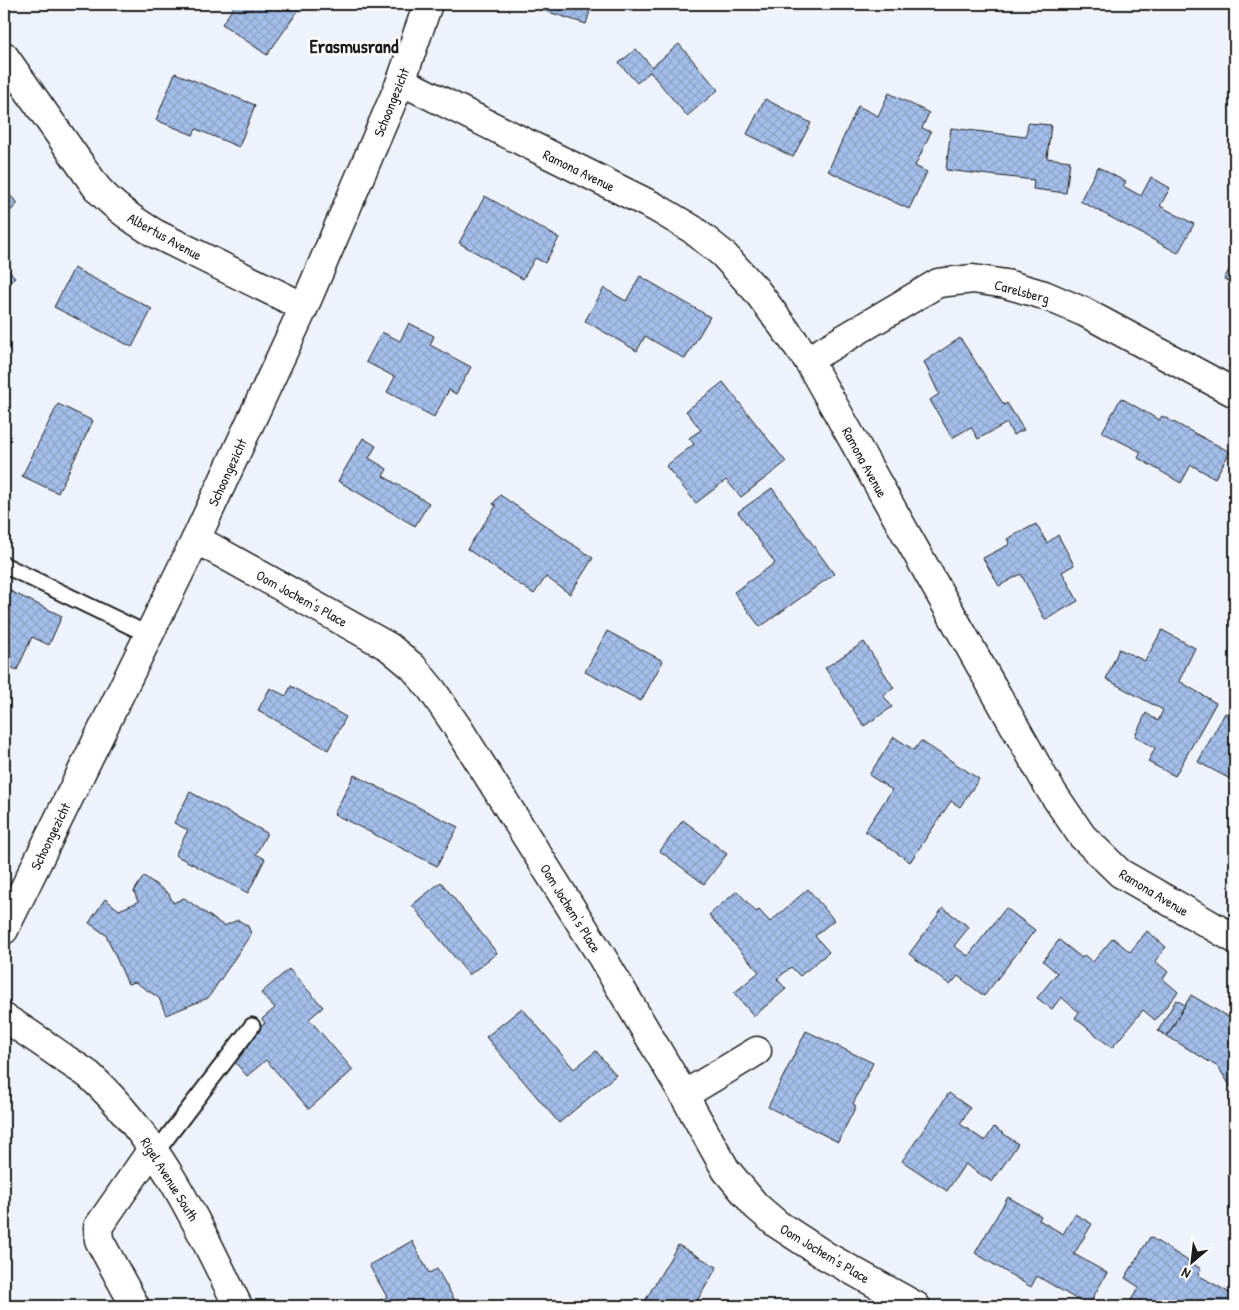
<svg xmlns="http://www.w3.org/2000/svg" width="1239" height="1310" viewBox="0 0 1239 1310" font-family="'Patrick Hand',sans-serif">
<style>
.building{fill:url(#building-cross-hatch);stroke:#1c1c1c}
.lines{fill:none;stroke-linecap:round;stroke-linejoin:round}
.service-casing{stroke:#1c1c1c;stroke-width:19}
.minor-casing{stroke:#1c1c1c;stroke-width:31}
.secondary-casing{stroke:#1c1c1c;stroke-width:31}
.service{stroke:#fff;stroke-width:15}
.minor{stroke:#fff;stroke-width:28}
.secondary{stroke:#fff;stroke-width:28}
.labels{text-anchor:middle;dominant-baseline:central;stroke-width:5;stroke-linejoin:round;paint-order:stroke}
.street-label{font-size:14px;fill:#1c1c1c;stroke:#fff}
.district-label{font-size:19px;font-weight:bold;fill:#1c1c1c;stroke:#fff}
</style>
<defs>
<pattern id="building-cross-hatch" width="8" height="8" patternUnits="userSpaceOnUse" patternTransform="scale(1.25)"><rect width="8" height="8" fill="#a3beea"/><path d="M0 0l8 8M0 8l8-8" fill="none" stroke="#8ca3c8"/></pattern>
</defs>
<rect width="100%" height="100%" fill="#edf2fb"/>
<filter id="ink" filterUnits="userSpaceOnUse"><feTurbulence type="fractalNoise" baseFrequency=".02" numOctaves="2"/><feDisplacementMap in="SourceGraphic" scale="10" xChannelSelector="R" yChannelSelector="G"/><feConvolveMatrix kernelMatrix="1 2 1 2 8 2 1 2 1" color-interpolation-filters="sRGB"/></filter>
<g filter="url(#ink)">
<g class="building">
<path d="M236 4H303L267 55 222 24Z"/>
<path d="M524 4H592L586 24Z"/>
<path d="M1221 4H1235L1232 9Z"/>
<path d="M679 44 718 90 687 116 650 72 637 83 619 63 636 49 652 67Z"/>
<path d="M175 73 255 105 239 147 196 129 193 135 156 120Z"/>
<path d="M889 93 929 113 922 128 931 132 915 166 927 172 909 209 828 171 858 106 878 116Z"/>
<path d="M765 99 811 123 793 157 747 134Z"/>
<path d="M1028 123 1051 125 1047 158 1070 161 1066 193 1033 189 1034 180 946 170 951 128 1026 137Z"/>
<path d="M1098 167 1126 182 1123 186 1141 196 1151 177 1170 188 1160 206 1194 224 1178 253 1080 201Z"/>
<path d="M4 190 18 203 4 218Z"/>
<path d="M485 196 559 238 545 263 535 258 523 279 459 243Z"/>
<path d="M4 247 9 252 4 259Z"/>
<path d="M1235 259V285L1224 279Z"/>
<path d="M4 266 15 277 4 289Z"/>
<path d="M74 268 152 309 132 347 54 307Z"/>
<path d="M640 276 710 317 685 359 645 336 637 351 585 321 604 288 626 301Z"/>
<path d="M409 323 434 336 430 345 471 367 456 394 449 390 434 417 387 392 395 377 366 362 382 332 400 341Z"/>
<path d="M960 338 1004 405 1007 403 1024 430 1013 435 1007 423 978 439 971 427 952 438 930 400 939 394 924 362Z"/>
<path d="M723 382 786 462 741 497 726 480 696 503 666 466 694 444 689 438 701 430 686 411Z"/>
<path d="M1121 398 1159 420 1162 416 1230 452 1215 478 1191 465 1181 483 1138 458 1141 452 1102 432Z"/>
<path d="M58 404 93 421 58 493 22 476Z"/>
<path d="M363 438 376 446 369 458 387 469 383 476 429 503 415 526 338 481Z"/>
<path d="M772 488 834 574 760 627 734 592 775 563 738 512Z"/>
<path d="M500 495 593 558 570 594 546 577 534 594 467 549 496 506 493 504Z"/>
<path d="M1036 524 1047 543 1058 535 1074 565 1062 572 1078 601 1045 620 1021 574 999 586 983 558 1010 544 1007 539Z"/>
<path d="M4 588 62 616 49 645 32 637 17 670 4 664Z"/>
<path d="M1162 630 1195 648 1179 681 1216 703 1175 776 1148 762 1155 748 1135 736 1146 713 1158 721 1163 710 1106 679 1119 649 1145 661Z"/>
<path d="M607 631 663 661 641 701 585 672Z"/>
<path d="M864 642 894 688 883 695 892 707 864 726 825 668Z"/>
<path d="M291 686 346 717 328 750 258 710 270 688 286 696Z"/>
<path d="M1225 713 1235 720V774L1232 780 1198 762Z"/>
<path d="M894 737 914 750 921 741 979 779 960 807 951 801 910 862 865 831 892 790 869 775Z"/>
<path d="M354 775 458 827 437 866 334 814Z"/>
<path d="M190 792 267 833 256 854 265 859 248 893 175 855 188 830 174 823Z"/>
<path d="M683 820 727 854 704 884 660 851Z"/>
<path d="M144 876 169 894 173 903 184 898 224 926 238 920 248 926 251 934 208 998 166 1015 159 998 135 982 128 984 106 935 89 923 105 899 119 910 138 902 134 891Z"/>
<path d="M441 882 497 953 469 975 412 905Z"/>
<path d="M808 889 834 920 815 936 829 952 800 976 791 967 777 979 786 989 754 1016 734 993 759 972 709 915 737 891 756 912 759 910 770 922Z"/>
<path d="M943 908 969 927 954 946 968 956 1006 908 1035 930 984 996 958 976 950 985 909 954Z"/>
<path d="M1147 931 1166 947 1155 961 1168 972 1163 979 1178 992 1155 1020 1143 1010 1112 1048 1075 1018 1079 1012 1061 997 1052 1009 1037 998 1057 973 1043 961 1059 940 1082 958 1084 955 1093 962 1113 938 1130 952Z"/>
<path d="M289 969 323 1007 309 1019 353 1070 309 1109 266 1060 247 1076 228 1054 265 1023 262 1019 275 1008 261 993Z"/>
<path d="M1191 995 1235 1021V1093L1218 1067 1167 1036Z"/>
<path d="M1176 1000 1185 1005 1167 1036 1158 1031Z"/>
<path d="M522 1008 574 1069 596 1051 616 1075 559 1123 486 1037Z"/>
<path d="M806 1031 873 1063 853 1104 856 1106 838 1142 768 1107Z"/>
<path d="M949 1093 970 1108 960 1124 985 1141 994 1127 1018 1144 992 1182 965 1164 947 1191 902 1161Z"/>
<path d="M1008 1197 1041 1216 1039 1220 1063 1234 1075 1214 1092 1224 1074 1254 1107 1273 1088 1306 1037 1276 1031 1287 975 1253Z"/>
<path d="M1150 1237 1201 1269 1198 1275 1235 1296V1306H1142L1131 1300 1139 1287 1125 1278Z"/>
<path d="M412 1241 429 1273 437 1269 458 1306H370L387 1297 369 1265Z"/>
<path d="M678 1245 717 1267 694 1306H642Z"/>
</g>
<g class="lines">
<defs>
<g id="service">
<path d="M4 565 149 635"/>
<path d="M156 1152 252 1026"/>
</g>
<g id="minor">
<path d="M4 56 97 188C114 207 134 221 156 234L304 307"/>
<path d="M401 81 655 207 692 229 723 254 756 290 808 360 1050 789 1082 836 1120 873 1235 939"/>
<path d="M808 360 938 283 973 279 1006 284 1044 295 1084 312 1235 393"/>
<path d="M196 539 389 647 413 667 432 690 460 731 602 957 684 1095 726 1170 756 1206 777 1224 826 1256 916 1306"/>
<path d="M4 930 196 539 304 307 401 81 428 4"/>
<path d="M684 1095 757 1051"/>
<path d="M135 1306 99 1240 98 1227 153 1148"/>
</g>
<path id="secondary" d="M4 1018C25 1030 44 1044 64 1058 72 1064 81 1069 89 1075 159 1139 197 1222 238 1306"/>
</defs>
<use href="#service" class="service-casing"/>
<use href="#minor" class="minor-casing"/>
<use href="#secondary" class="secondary-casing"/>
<use href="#service" class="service"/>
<use href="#minor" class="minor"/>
<use href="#secondary" class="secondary"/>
</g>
</g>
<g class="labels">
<g class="street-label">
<text transform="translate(391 102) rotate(-68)">Schoongezicht</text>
<text transform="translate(579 170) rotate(26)">Ramona Avenue</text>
<text transform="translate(165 236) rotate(29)">Albertus Avenue</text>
<text transform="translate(1022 291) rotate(15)">Carelsberg</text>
<text transform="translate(865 462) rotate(61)">Ramona Avenue</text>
<text transform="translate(227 472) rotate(-65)">Schoongezicht</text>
<text transform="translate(302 598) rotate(29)">Oom Jochem's Place</text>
<text transform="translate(50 836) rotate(-64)">Schoongezicht</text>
<text transform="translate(1154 892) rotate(31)">Ramona Avenue</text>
<text transform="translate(571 908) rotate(58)">Oom Jochem's Place</text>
<text transform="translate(170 1179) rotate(58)">Rigel Avenue South</text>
<text transform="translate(825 1253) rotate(31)">Oom Jochem's Place</text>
</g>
<g class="district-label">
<text x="354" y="46">Erasmusrand</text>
</g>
</g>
<rect width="1239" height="1310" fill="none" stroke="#fff" stroke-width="20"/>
<rect x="10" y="10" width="1219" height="1290" fill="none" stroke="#1c1c1c" stroke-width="2" filter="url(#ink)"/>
<g transform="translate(1192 1262) rotate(208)" stroke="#ffffff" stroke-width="4" paint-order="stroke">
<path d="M0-4L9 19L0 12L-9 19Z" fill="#1c1c1c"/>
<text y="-8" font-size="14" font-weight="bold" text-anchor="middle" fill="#1c1c1c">N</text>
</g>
</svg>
